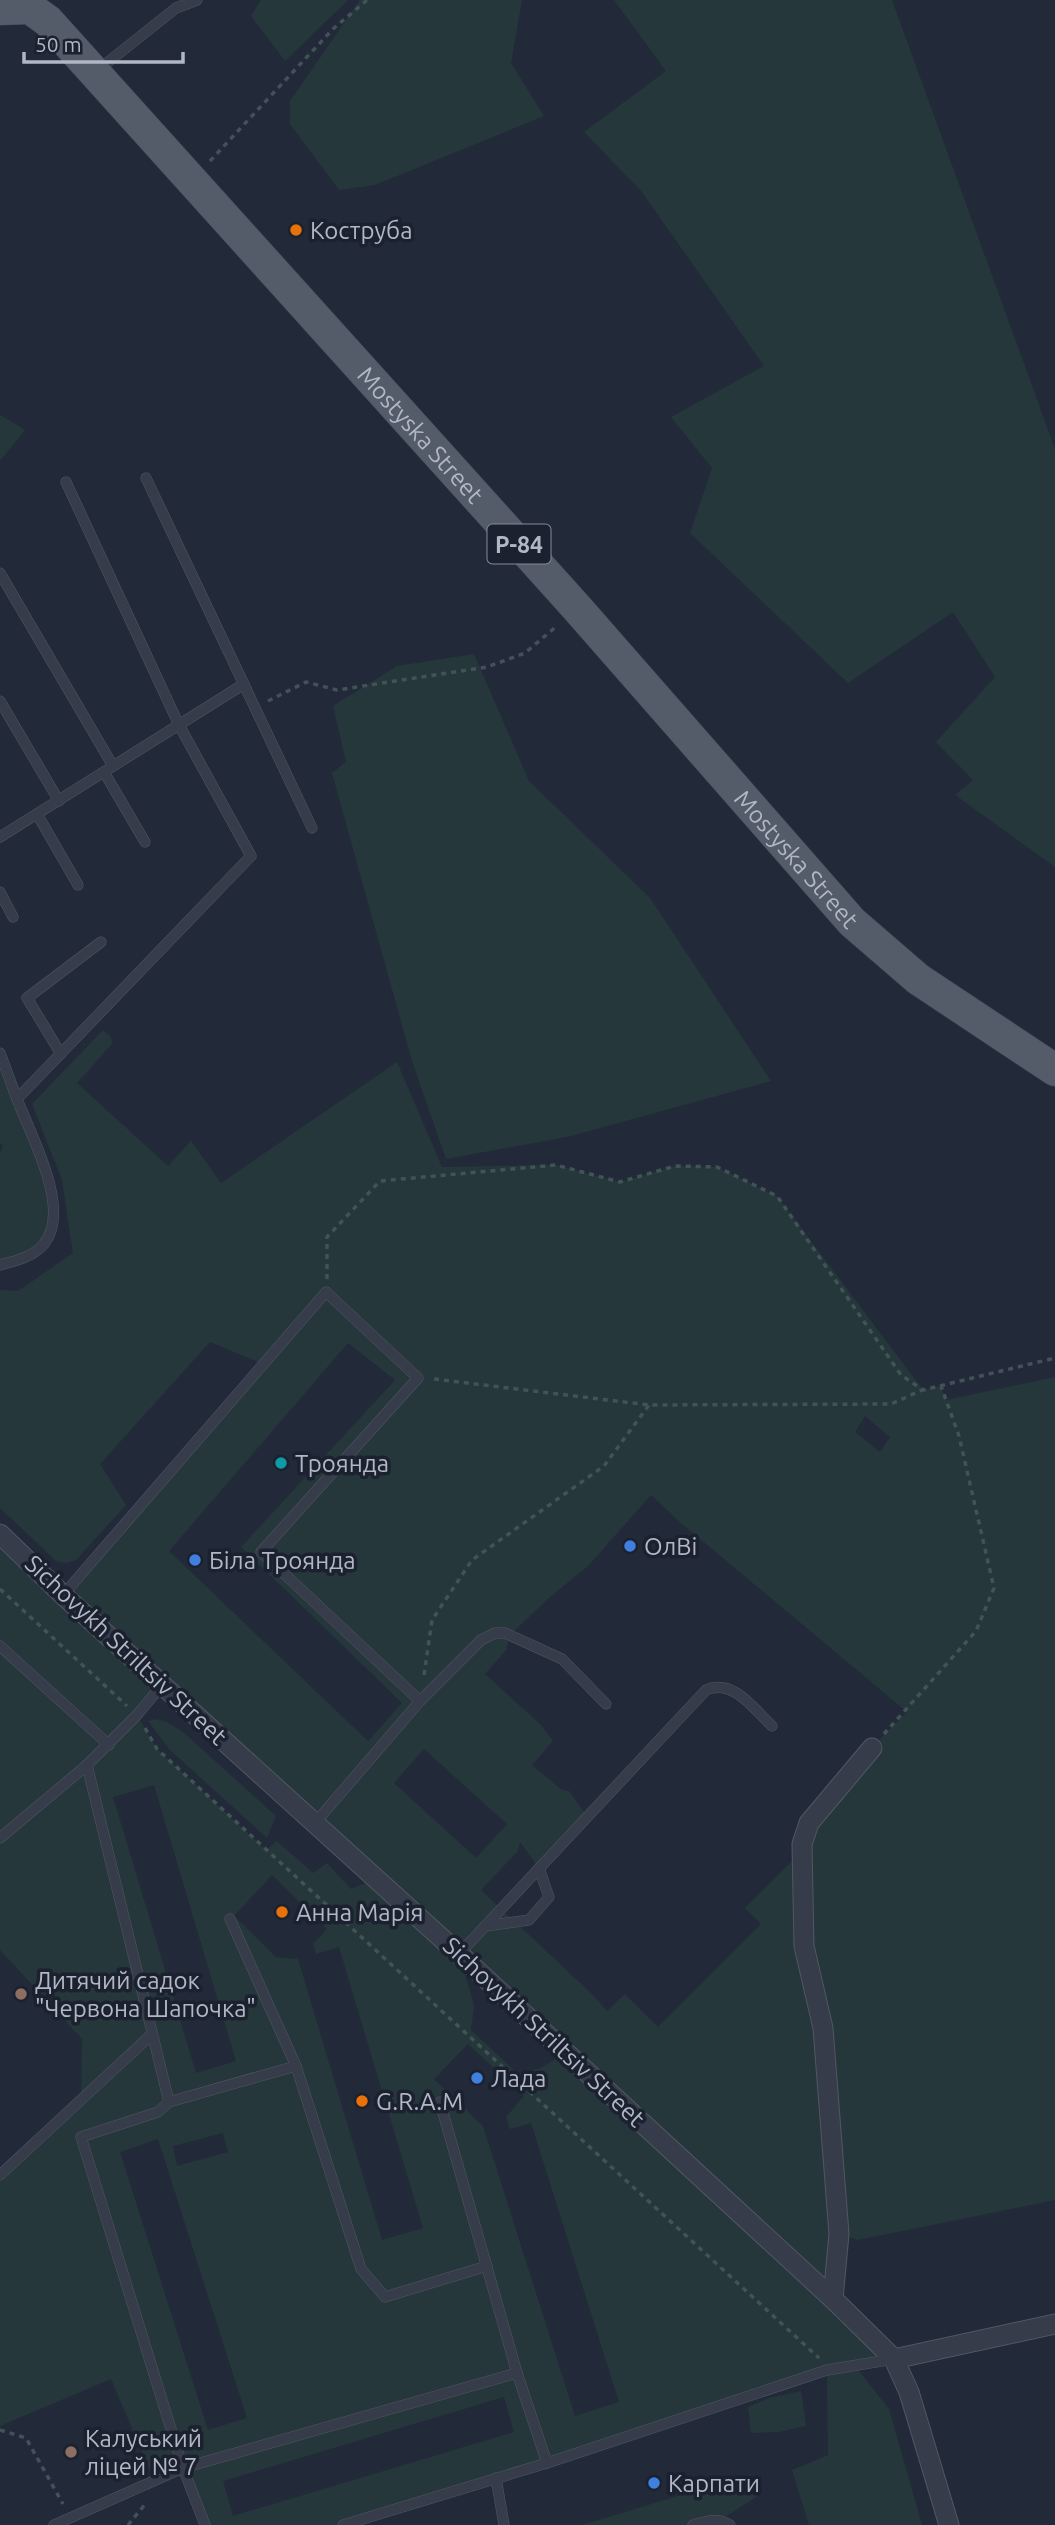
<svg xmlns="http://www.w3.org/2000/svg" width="1055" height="2525" viewBox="0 0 1055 2525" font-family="Ubuntu,sans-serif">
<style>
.green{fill:#25373b;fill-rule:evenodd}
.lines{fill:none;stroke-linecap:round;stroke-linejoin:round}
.lane-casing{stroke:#515764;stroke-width:11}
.street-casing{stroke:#515764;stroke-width:21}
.primary-casing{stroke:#3f4552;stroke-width:33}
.path{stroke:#425357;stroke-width:3.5;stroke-dasharray:5 5;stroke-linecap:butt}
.lane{stroke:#363c49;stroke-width:10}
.street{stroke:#363c49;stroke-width:19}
.primary{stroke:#545b69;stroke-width:32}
.food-dot{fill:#e8710a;stroke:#1b212e;stroke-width:2.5}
.culture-dot{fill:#0f9aa8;stroke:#1b212e;stroke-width:2.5}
.shop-dot{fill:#3f7fe0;stroke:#1b212e;stroke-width:2.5}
.education-dot{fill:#8d6e63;stroke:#1b212e;stroke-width:2.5}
.labels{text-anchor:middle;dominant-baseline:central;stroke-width:7;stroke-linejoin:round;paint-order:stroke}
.shield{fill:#1b212e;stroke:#848a98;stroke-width:2}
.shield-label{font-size:23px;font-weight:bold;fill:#b1b7c5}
.poi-label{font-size:24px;fill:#b1b7c5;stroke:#1b212e;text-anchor:start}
.street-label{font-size:24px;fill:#b1b7c5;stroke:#1b212e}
</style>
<rect width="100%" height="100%" fill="#222a39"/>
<g class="green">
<path d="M261 0H348L285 61 251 16Z"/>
<path d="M360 0H522L511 63 544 116 375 185 339 190 290 124V101Z"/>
<path d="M614 0H892L1055 449V867L955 795 973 780 936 742 995 677 953 612 848 683 690 533 712 468 671 417 764 366 642 192 584 132 666 71Z"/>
<path d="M0 415 25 430 0 461Z"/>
<path d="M474 654 529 781 650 898 771 1081 567 1137 446 1159 412 1061 332 773 346 762 333 706 397 666Z"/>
<path d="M103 1030 111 1037 112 1044 77 1083 168 1166 191 1141 221 1183 397 1062 442 1167 556 1165 620 1182 675 1166 717 1167 777 1196 923 1390 941 1386 946 1400 1055 1377V2200L858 2240 840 2234 833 2299 894 2359 855 2366 889 2409 922 2525H809L792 2470 828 2455 827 2371 343 2525H205L183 2468 154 2480 111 2379 0 2426V2175L81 2100 82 2039 0 1950V1532L64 1592 262 1366 256 1361 210 1342 100 1464 126 1505 76 1560 67 1563 56 1561 0 1508V1290L18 1291 73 1253 62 1180 32 1104ZM348 1343 395 1380 241 1547 402 1703 368 1741 169 1551ZM865 1416 890 1437 880 1452 855 1432ZM651 1495 682 1524 907 1712 871 1748 793 1860 745 1908 761 1924 658 2027 625 1994 607 2011 594 1996 481 1890 518 1851 520 1842 539 1868 587 1816 569 1791 562 1790 532 1765 553 1741 540 1724 485 1674 506 1650 510 1635 549 1598 588 1566ZM163 1685 375 1879 351 1889 327 1863 313 1873 277 1841 266 1850 157 1749 137 1715ZM424 1749 507 1824 476 1858 394 1783ZM154 1785 236 2061 196 2073 113 1797ZM272 1875 327 1929 313 1944 316 1954 339 1947 423 2228 382 2240 298 1959 276 1957 234 1916ZM460 1957 565 2053 541 2068 518 2074 471 2030 474 2005ZM468 2044 524 2096 506 2117 510 2129 531 2123 619 2402 575 2416 483 2126 434 2079ZM223 2133 228 2152 177 2166 173 2146ZM158 2139 247 2418 208 2430 120 2152ZM504 2397 514 2432 233 2516 223 2481Z"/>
<path d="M0 1053 36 1147 55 1215 43 1245 0 1265V1154L3 1145 0 1144Z"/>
<path d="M155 1719 167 1722 183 1732 276 1816 267 1838 170 1750 148 1721Z"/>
<path d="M801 2391 806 2426 779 2432 751 2433 748 2407 769 2398Z"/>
<path d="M751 2474 758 2496 720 2520 693 2525H582Z"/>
</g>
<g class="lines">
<defs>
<g id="lane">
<path d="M98 70 176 8 197 0"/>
<path d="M146 478 312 828"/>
<path d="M0 573 113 766"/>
<path d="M0 701 59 801"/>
<path d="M104 772 145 842"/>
<path d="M37 814 78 885"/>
<path d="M0 837 244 684"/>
<path d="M0 892 13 917"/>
<path d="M0 1053 17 1099"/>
<path d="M61 1054 27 998 101 942"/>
<path d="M0 1265C15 1261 33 1257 44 1244 72 1209 31 1136 17 1099L251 856 179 725 66 482"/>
<path d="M63 1595 326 1292 418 1378 261 1552 420 1701 315 1823"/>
<path d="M0 1646 109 1745"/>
<path d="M162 1685 137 1715 87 1765 169 2102"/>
<path d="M420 1701 481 1640 495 1633H505L562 1659 606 1704"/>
<path d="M0 1838 87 1765"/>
<path d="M230 1919 296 2066"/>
<path d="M485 1926 529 1920 549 1897 539 1868"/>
<path d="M459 1954 706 1690C733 1678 754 1709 772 1726"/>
<path d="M440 2102 517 2373 547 2463"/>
<path d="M0 2175 152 2034"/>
<path d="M487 2266 385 2297 361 2269 296 2066 169 2102 158 2112 81 2137 183 2468 517 2373"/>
<path d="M496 2478 504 2525"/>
<path d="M54 2525 183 2468 205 2525"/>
<path d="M343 2525 547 2463 827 2370 894 2359"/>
<path d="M693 2525C707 2521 717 2517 730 2525"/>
</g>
<g id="street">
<path d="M0 1534 63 1595 459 1954 833 2299 894 2359 909 2392 949 2525"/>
<path d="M833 2299 839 2234 823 2028 804 1946 802 1844 809 1823 872 1748"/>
<path d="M894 2359 1055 2324"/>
</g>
<g id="primary">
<path id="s1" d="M0 9 30 8 48 21 577 608 852 922 918 979 1055 1070"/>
</g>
</defs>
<use href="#lane" class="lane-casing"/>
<use href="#street" class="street-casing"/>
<use href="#primary" class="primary-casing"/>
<g class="path">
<path d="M210 161 333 29 367 0"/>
<path d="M268 701 306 682 337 690 487 667 525 653 558 625"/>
<path d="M327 1279V1237L380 1181 556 1165 620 1182 675 1166 717 1167 777 1196 901 1375 923 1390 1055 1358"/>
<path d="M434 1379 649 1405 891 1404 922 1390"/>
<path d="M0 1589 127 1706"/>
<path d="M424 1675 432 1620 472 1560 604 1466 649 1405"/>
<path d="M145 1728 157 1749 819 2358"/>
<path d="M884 1734 976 1631 994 1588 959 1436 941 1386"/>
<path d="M0 2430 26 2438 63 2504"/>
<path d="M128 2525 147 2502"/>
</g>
<use href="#lane" class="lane"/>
<use href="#street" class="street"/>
<use href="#primary" class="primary"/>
</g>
<g class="food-dot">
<circle cx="296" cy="230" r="7"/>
<circle cx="282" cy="1912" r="7"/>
<circle cx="362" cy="2101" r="7"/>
</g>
<circle class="culture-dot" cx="281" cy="1463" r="7"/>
<g class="shop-dot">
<circle cx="630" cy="1546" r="7"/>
<circle cx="195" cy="1560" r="7"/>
<circle cx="477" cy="2078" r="7"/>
<circle cx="654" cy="2483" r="7"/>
</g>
<g class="education-dot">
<circle cx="21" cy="1994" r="7"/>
<circle cx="71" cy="2452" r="7"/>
</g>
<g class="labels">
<rect class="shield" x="487.5" y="524.5" width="63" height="39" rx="5"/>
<g class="shield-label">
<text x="519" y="544">Р-84</text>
</g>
<g class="poi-label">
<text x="310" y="230">Коструба</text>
<text x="295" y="1463">Троянда</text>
<text x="644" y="1546">ОлВі</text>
<text x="209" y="1560">Біла Троянда</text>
<text x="296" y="1912">Анна Марія</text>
<text x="35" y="1980">Дитячий садок<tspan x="35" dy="28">"Червона Шапочка"</tspan></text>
<text x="491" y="2078">Лада</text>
<text x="376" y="2101">G.R.A.M</text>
<text x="85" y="2438">Калуський<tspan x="85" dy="28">ліцей № 7</tspan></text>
<text x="668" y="2483">Карпати</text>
</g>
<g class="street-label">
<text stroke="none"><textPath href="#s1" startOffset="609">Mostyska Street</textPath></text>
<text stroke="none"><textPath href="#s1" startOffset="1176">Mostyska Street</textPath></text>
<text transform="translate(126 1650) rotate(43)">Sichovykh Striltsiv Street</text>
<text transform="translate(544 2032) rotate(43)">Sichovykh Striltsiv Street</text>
</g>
</g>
<path d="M24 52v10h159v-10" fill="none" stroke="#b1b7c5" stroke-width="3.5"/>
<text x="35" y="52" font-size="21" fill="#b1b7c5" stroke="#1b212e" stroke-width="5" paint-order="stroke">50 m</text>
</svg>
